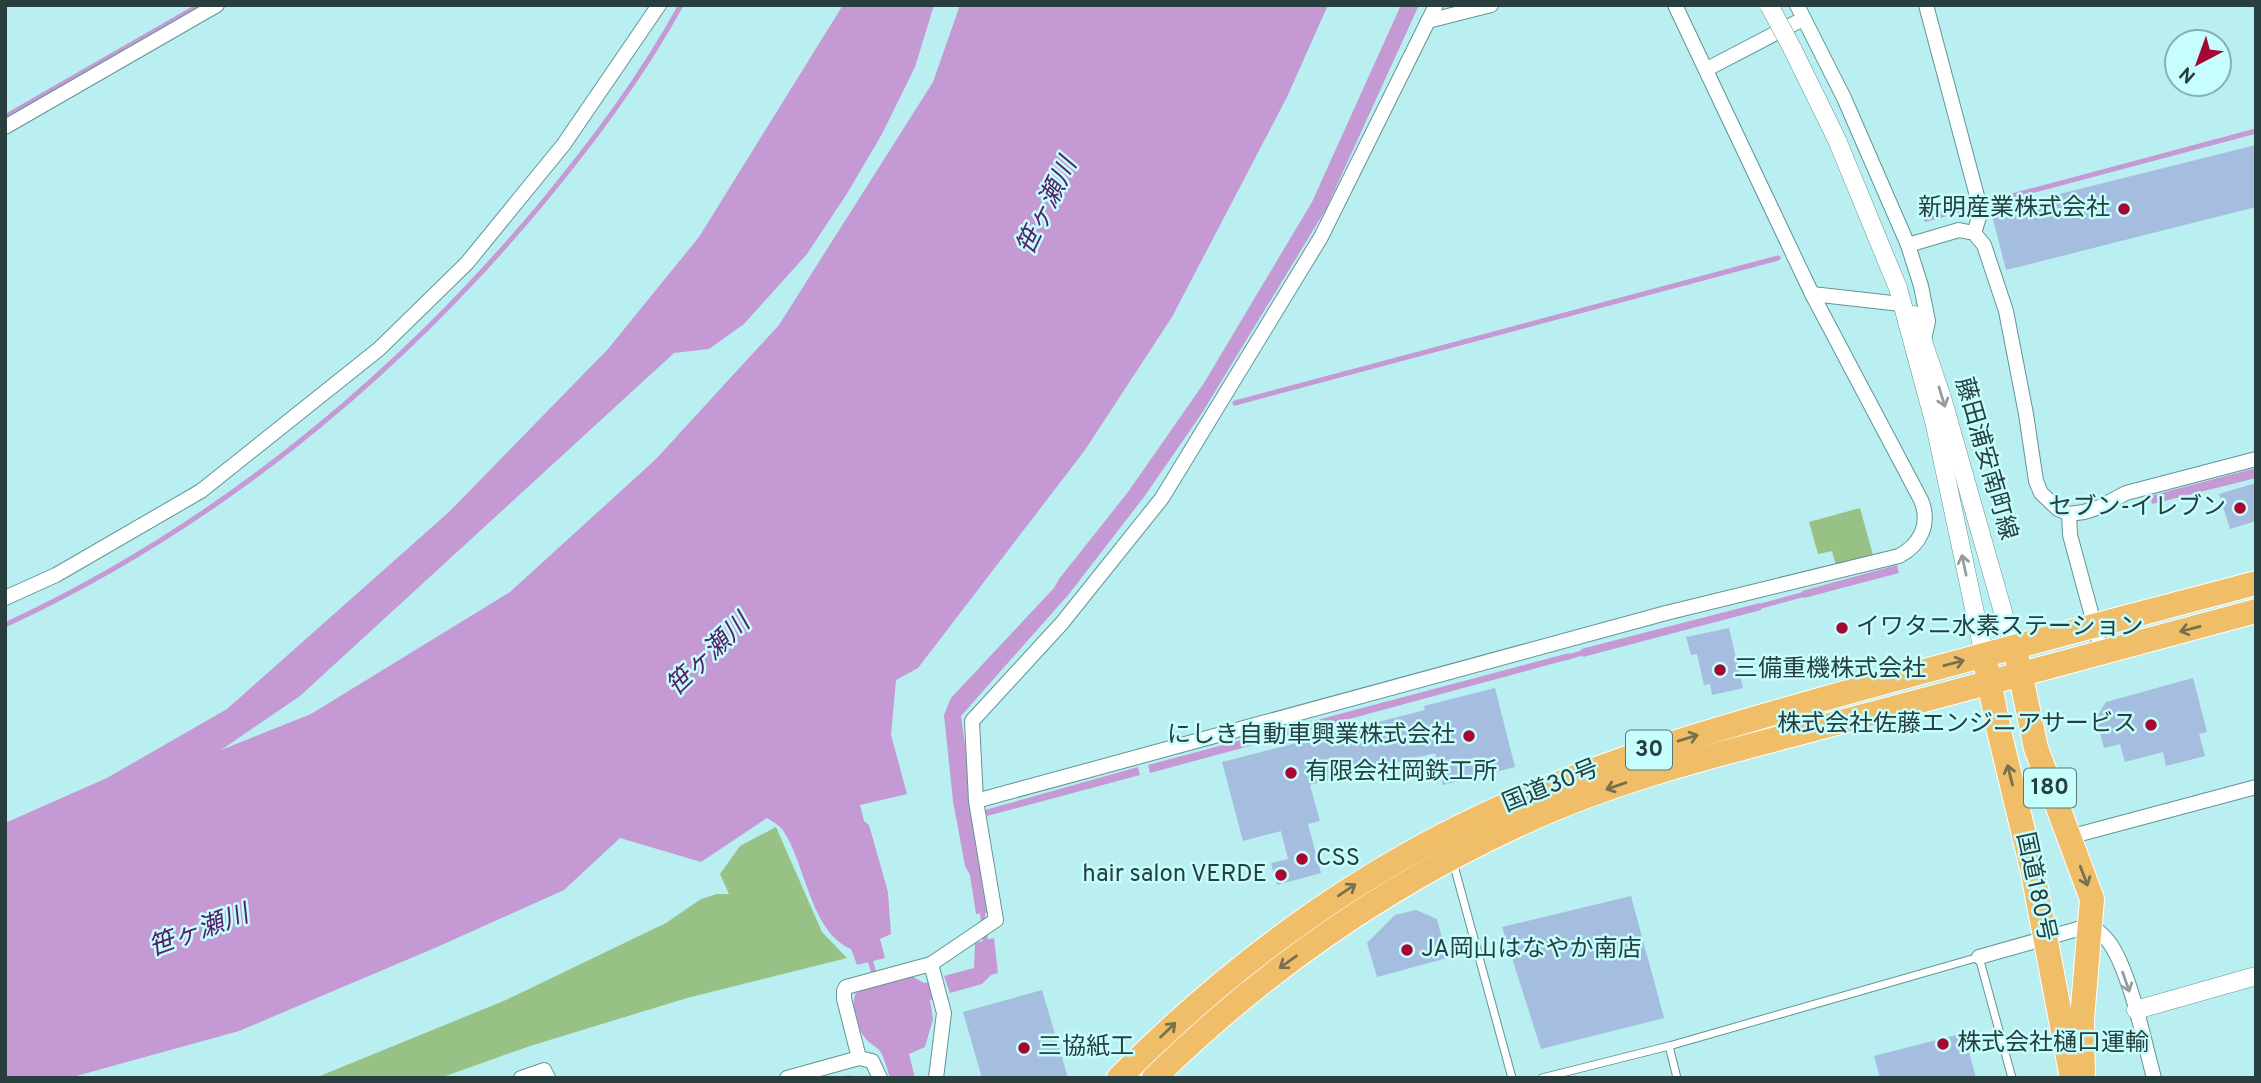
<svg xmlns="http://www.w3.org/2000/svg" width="2261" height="1083" viewBox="0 0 2261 1083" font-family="Overpass,'Noto Sans JP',sans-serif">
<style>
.green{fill:#98c186}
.water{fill:#c499d4}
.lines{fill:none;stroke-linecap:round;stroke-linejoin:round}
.stream{stroke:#c499d4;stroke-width:5}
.building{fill:#a5bddf}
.service-casing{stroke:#619596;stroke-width:9}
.minor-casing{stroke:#619596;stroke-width:16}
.tertiary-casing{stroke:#619596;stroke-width:19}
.trunk-casing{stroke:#fff;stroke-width:26}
.service{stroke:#fff;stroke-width:7}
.minor{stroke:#fff;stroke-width:14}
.tertiary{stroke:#fff;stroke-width:18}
.trunk{stroke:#f0be68;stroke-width:24}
.tertiary-bridge-casing{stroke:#619596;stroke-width:19;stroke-linecap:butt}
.tertiary-bridge{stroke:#fff;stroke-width:18}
.oneway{stroke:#949e9f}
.oneway2{stroke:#78714f}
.poi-dot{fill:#a50933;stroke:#c6fdfd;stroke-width:2.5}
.labels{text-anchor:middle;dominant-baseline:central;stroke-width:5;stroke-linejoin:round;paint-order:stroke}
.shield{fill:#c6fdfd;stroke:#577778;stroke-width:2}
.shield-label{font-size:23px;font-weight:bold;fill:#283e3f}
.poi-label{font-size:24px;fill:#283e3f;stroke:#c6fdfd;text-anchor:start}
.street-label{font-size:24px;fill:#283e3f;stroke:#c6fdfd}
.water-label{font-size:26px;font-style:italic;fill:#541f66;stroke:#c6fdfd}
</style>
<rect width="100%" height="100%" fill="#b9eff0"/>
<g class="green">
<path d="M1860 508 1873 555 1836 565 1832 551 1818 554 1809 522Z"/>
<path d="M776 827 822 932 847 958 687 998 530 1046 440 1078H315L506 1000 666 923 701 899 717 894H729L720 874 740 846Z"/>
</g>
<g class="water">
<path d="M843 5H934L915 67 882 134 848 192 807 254 744 324 709 349 674 353 300 696 221 750 311 714 510 592 656 459 779 325 933 82 960 5H1328L1287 97 1172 317 1085 450 918 668 896 680 891 735 907 794 860 805 864 821 869 825 888 892 891 934 880 939 885 958 857 965 851 949C811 932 806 866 784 832 781 826 773 822 767 818L701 862 620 838 564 890 437 947 239 1031 69 1078H5V823L107 778 227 709 449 512 608 349 699 237Z"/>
<path d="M1401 5H1419L1326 209 1202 413 1144 497 1069 594 961 716 988 913 976 914 970 875 965 866 953 801 944 715 951 698 1054 588 1059 579 1128 492 1204 383 1312 202Z"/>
<path d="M2256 468V478L2152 504 2150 496Z"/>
<path d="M1897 565 1899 573 1804 598 1802 591Z"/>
<path d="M1760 603 1761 610 1583 657 1581 649Z"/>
<path d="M1569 653 1570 659 1150 773 1148 765Z"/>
<path d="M1138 767 1140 775 987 816 985 810Z"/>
<path d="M994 938 998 973 991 975 982 984 950 993 944 976 974 968 975 943Z"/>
<path d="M906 973 924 983 929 982 935 999 930 1000 933 1019 925 1047 909 1054 915 1078H890C887 1069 885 1059 880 1051 877 1047 872 1045 868 1041 853 1025 848 1002 860 985Z"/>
</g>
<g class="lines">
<g class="stream">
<path d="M5 117 200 5"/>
<path d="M1926 219 2256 131"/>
<path d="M1235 403 1778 258"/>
<path d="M1754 608 1809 593"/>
<path d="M5 625C212 529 392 382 538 208 591 144 641 78 681 5"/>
<path d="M1565 658 1589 651"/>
<path d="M982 908 986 947"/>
<path d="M869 956 875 977"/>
<path d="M847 1078H852"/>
</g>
</g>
<g class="building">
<path d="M2256 145V207L2006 270 1991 211Z"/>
<path d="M2256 483V521L2230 529 2219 494Z"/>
<path d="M1729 628 1743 688 1712 695 1710 684 1704 685 1697 654 1691 655 1686 637Z"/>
<path d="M2193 678 2207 732 2199 734 2205 756 2166 766 2163 752 2125 762 2120 744 2104 748 2096 718 2106 702Z"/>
<path d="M1495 688 1515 767 1443 785 1435 753 1310 785 1320 821 1308 824 1321 873 1277 885 1271 863 1288 859 1281 831 1243 841 1222 762 1425 710 1424 706Z"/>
<path d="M1631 896 1664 1018 1541 1049 1502 927Z"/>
<path d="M1416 910 1437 919 1447 958 1377 977 1367 943 1395 915Z"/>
<path d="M1042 990 1068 1078H982L963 1012Z"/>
<path d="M1964 1033 1976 1078H1880L1874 1056Z"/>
</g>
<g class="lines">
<defs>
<g id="service">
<path d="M1453 862 1512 1078"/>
<path d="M1669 1046 1677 1078"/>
<path d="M1542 1078 1669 1046 1979 957 2012 1078"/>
</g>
<g id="minor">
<path d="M1797 5 1844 98 1908 245 1921 286 1928 321 1924 340"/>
<path d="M1926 5 1981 211 1974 233"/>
<path d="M1428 21 1491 5"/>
<path d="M1707 69 1803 19"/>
<path d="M5 127 217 5"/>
<path d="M1908 245 1959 230 1974 233 1984 245 2006 311 2026 414 2036 481 2041 493 2058 509 2069 514 2084 512 2100 507 2126 493 2256 459"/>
<path d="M1812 294 1901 304"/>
<path d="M2069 514 2070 535 2102 653"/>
<path d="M5 598 56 575 201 491 379 349 467 263 564 144 659 5"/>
<path d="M976 801 972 721 1062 623 1162 498 1321 237 1436 5"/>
<path d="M2069 837 2256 787"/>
<path d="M1979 957 2092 925C2098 931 2106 937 2111 945 2131 976 2144 1041 2154 1078"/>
<path d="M931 964 944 1013 936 1078"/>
<path d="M859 1058 844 999V991L846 987 931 964 996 920 976 801 1666 613 1899 556C1920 545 1931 524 1921 500L1812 294 1675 5"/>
<path d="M521 1078 544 1070 548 1078"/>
<path d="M787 1078 859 1058 872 1061 880 1078"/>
</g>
<g id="tertiary">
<path d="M1792 48 1837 140 1898 288 1935 425 1984 655"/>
<path d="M1914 315 1943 401 2013 647"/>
<path d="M2136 1010 2256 976"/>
</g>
<g id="trunk">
<path d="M2017 658 2036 748 2092 899 2082 1019 2083 1078"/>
<path d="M1986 666 1999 731 2032 868 2071 1073"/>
<path d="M1119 1078C1214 982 1321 899 1442 836 1560 774 1688 737 1816 701 1962 660 2109 622 2256 583"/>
<path d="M1154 1078C1264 970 1384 886 1524 822 1623 776 1732 751 1837 723 1977 686 2116 649 2256 611"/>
</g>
</defs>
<use href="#service" class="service-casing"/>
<use href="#minor" class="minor-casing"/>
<use href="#tertiary" class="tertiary-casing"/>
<use href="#trunk" class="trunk-casing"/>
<use href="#service" class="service"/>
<use href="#minor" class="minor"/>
<use href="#tertiary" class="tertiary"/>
<use href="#trunk" class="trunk"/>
<defs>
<path id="tertiary-bridge" d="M1769 5 1792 48"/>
</defs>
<use href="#tertiary-bridge" class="tertiary-bridge-casing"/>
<use href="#tertiary-bridge" class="tertiary-bridge"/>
</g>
<defs><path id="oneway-shaft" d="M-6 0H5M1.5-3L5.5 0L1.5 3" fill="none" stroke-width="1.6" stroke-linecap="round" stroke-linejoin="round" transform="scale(1.75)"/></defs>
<g class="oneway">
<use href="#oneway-shaft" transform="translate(1942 397) rotate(73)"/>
<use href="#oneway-shaft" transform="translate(1964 565) rotate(-102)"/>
<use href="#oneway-shaft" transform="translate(2126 982) rotate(71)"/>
</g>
<g class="oneway2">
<use href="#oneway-shaft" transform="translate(2190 629) rotate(165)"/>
<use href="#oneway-shaft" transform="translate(1954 663) rotate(-15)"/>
<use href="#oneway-shaft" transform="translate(1688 738) rotate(-17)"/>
<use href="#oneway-shaft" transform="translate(2010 775) rotate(-104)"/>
<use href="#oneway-shaft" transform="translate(1616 786) rotate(161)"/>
<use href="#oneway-shaft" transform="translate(2084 876) rotate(69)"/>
<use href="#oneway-shaft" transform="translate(1347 890) rotate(-34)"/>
<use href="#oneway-shaft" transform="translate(1288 962) rotate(144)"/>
<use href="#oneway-shaft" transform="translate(1168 1030) rotate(-44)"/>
</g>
<g class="poi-dot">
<circle cx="2124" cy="209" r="7"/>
<circle cx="2240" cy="508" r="7"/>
<circle cx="1842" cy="628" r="7"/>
<circle cx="1720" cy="670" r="7"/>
<circle cx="2151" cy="725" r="7"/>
<circle cx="1469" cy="736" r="7"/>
<circle cx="1291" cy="773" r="7"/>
<circle cx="1302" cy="859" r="7"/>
<circle cx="1281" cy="875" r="7"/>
<circle cx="1407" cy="950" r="7"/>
<circle cx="1943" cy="1044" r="7"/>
<circle cx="1024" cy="1048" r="7"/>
</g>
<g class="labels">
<g class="shield">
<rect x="1626" y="730.5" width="46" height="39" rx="5"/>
<rect x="2024" y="768.5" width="52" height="39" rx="5"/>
</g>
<g class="shield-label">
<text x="1649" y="750">30</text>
<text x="2050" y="788">180</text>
</g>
<g class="poi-label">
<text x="2110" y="209" text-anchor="end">新明産業株式会社</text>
<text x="2226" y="508" text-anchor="end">セブン-イレブン</text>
<text x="1856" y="628">イワタニ水素ステーション</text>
<text x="1734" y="670">三備重機株式会社</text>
<text x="2137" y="725" text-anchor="end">株式会社佐藤エンジニアサービス</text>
<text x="1455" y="736" text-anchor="end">にしき自動車興業株式会社</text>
<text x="1305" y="773">有限会社岡鉄工所</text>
<text x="1316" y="859">CSS</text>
<text x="1267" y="875" text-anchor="end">hair salon VERDE</text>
<text x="1421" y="950">JA岡山はなやか南店</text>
<text x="1957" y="1044">株式会社樋口運輸</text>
<text x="1038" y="1048">三協紙工</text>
</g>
<g class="street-label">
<text transform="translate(1985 459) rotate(74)">藤田浦安南町線</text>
<text transform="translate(1551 787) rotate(-22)">国道30号</text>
<text transform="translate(2035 887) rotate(78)">国道180号</text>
</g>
<g class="water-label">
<text transform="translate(1048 207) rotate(-64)">笹ヶ瀬川</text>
<text transform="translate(709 656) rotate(-44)">笹ヶ瀬川</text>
<text transform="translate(199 932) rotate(-20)">笹ヶ瀬川</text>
</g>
</g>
<rect width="2261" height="1083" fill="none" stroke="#283e3f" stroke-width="14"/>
<g transform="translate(2198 63) rotate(221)"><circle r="33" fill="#c6fdfd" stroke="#87b1b1" stroke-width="2"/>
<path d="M0-5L12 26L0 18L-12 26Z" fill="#a50933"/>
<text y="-10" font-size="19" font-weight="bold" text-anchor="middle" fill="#283e3f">N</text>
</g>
</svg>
